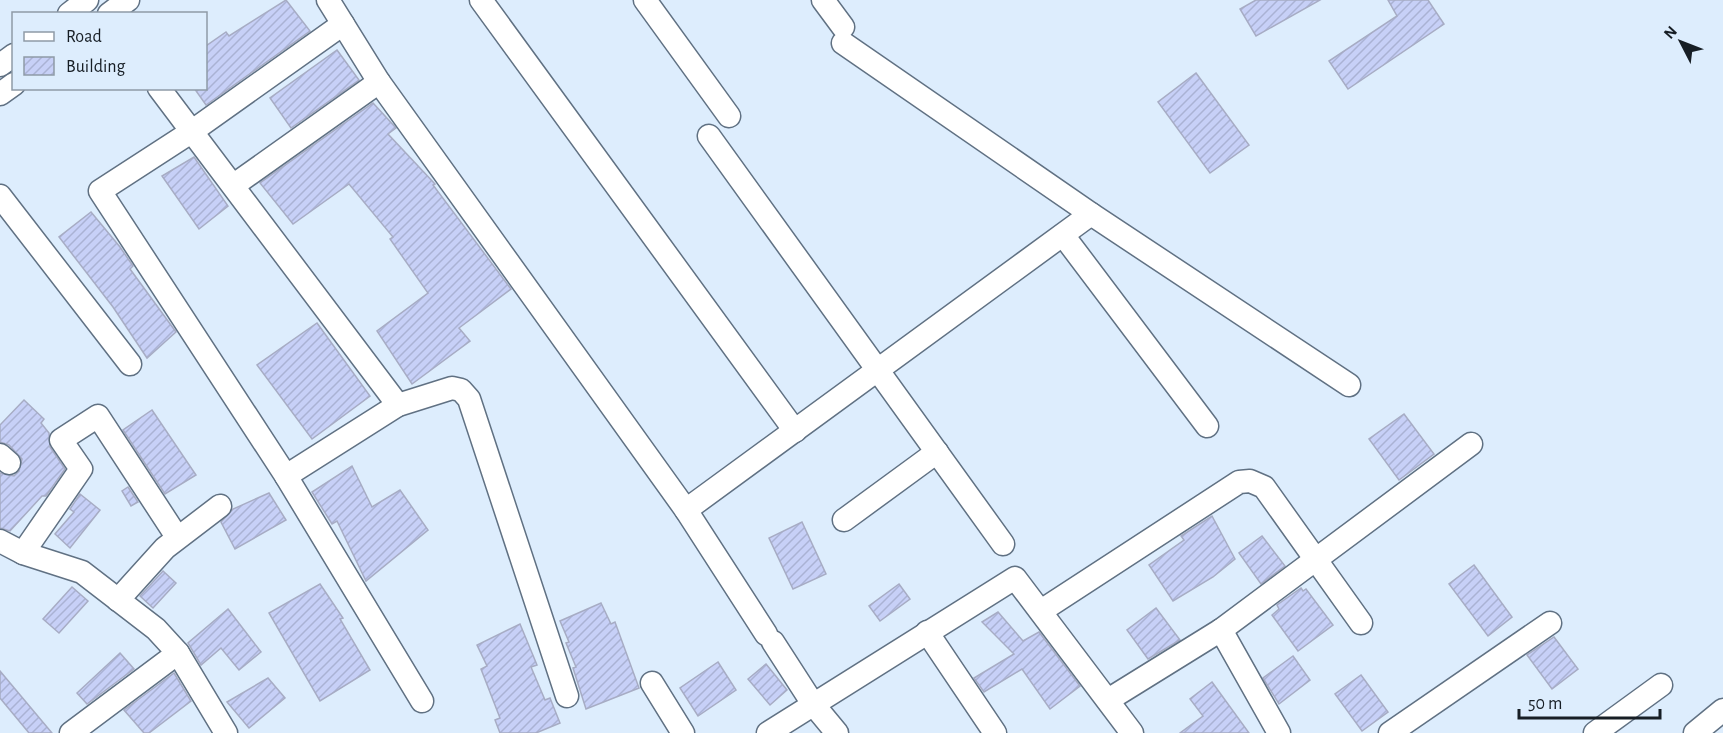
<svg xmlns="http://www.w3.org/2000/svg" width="1723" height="733" viewBox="0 0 1723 733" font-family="'Alegreya Sans',sans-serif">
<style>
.building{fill:url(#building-hatch);stroke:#a7acc4;stroke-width:1.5}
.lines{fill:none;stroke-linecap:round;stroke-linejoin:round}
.minor-casing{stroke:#607183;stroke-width:25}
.minor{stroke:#fff;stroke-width:22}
</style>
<defs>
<pattern id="building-hatch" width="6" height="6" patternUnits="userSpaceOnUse" patternTransform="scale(1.5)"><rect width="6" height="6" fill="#c7d0f7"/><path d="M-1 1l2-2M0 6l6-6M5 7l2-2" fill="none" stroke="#aab2d4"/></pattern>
</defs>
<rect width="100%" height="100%" fill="#ddedfd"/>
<g class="building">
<path d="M286 0 310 31 206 105 194 88H206V46L226 32 229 36Z"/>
<path d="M1256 0H1320L1256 36 1240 9Z"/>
<path d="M1388 0H1428L1444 24 1348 89 1329 61 1397 16Z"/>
<path d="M337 50 359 80 291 128 270 98Z"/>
<path d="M1196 73 1249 145 1210 173 1158 102Z"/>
<path d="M373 103 396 128 388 134 435 184 433 185 511 289 459 328 470 341 412 384 377 331 428 293 390 239 393 237 349 184 293 224 260 183Z"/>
<path d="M194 157 228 206 199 229 162 176Z"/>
<path d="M91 212 120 247 133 266 130 269 176 332 147 358 113 307 59 237Z"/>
<path d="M317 323 370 396 312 439 257 365Z"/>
<path d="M24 400 44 419 41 423 49 433 50 447 65 469 46 496H42L10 531 0 528V473L14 476 19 471 22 459 9 445 0 442V425Z"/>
<path d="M152 410 196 475 165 494 123 430Z"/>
<path d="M1404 414 1434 454 1399 480 1369 439Z"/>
<path d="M352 466 372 507 400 490 428 530 366 581 337 521 332 524 312 492Z"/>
<path d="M128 487 138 502 131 506 122 491Z"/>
<path d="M269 493 286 520 235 549 221 522 233 509Z"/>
<path d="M80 494 100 510 70 548 55 534 74 512 70 509Z"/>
<path d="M1212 516 1235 559 1213 577 1173 601 1149 565 1184 540 1181 536Z"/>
<path d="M802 522 826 574 793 589 769 538Z"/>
<path d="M1262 536 1285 566 1261 584 1239 553Z"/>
<path d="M1474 565 1512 617 1488 636 1449 584Z"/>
<path d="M163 571 176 583 153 608 140 596Z"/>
<path d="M320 584 343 618 340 619 370 670 320 701 269 613Z"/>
<path d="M899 584 910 599 880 621 869 606Z"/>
<path d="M72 587 88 601 59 633 43 619Z"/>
<path d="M1301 588 1303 591 1306 589 1333 625 1298 651 1272 615 1279 609 1277 605Z"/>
<path d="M601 603 611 624 615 622 639 688 586 709 573 668 576 667 566 643 569 642 560 621Z"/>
<path d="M1156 608 1180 640 1148 659 1127 630Z"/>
<path d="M228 609 261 652 239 670 221 648 201 665 188 643Z"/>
<path d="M998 612 1023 641 1039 632 1080 686 1050 709 1022 669 984 692 974 678 1014 654 982 622Z"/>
<path d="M520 624 537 665 531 667 545 700 550 698 560 723 536 733H500L495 720 500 718 481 669 487 666 477 645Z"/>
<path d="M1554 637 1578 669 1552 689 1527 655Z"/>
<path d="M120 653 134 669 87 704 77 693Z"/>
<path d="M1293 656 1310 680 1279 704 1263 678Z"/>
<path d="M718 662 736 690 698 716 680 688Z"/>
<path d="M766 664 787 690 770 705 748 679Z"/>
<path d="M0 671 52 733H29L0 698Z"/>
<path d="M174 673 191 701 149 733H144L124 710Z"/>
<path d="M1361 675 1388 712 1362 731 1335 694Z"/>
<path d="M268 678 285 698 249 728 227 702Z"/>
<path d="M1212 682 1249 733H1180L1203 716 1190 699Z"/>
</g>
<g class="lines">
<defs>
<g id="minor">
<path d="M328 0 379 82 686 510 766 634"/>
<path d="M481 0 795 431"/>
<path d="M645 0 729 116"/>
<path d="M823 0 843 27"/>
<path d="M69 14 87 0"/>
<path d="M109 14 128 0"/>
<path d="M843 43 1091 214 1349 385"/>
<path d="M0 65 14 55"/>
<path d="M159 88 398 405"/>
<path d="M0 94 14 84"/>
<path d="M709 136 1003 544"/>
<path d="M234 185 379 82"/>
<path d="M0 196 130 364"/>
<path d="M1063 235 1207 426"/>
<path d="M0 455 9 463"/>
<path d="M286 476 100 191 191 132 343 24"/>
<path d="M686 510 1091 214"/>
<path d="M844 520 937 452"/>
<path d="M0 541 23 553 82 572 156 629 178 653 226 733"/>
<path d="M23 553 81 469 61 440 98 416 177 537"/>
<path d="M118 600 165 548 220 506"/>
<path d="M1041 611 1239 482 1250 481 1264 487 1361 623"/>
<path d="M1221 630 1279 733"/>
<path d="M927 632 995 733"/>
<path d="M773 642 813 704 837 733"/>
<path d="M652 683 683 733"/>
<path d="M1108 700 1221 630 1471 444"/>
<path d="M422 701 286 476 398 405 452 388 461 390 469 399 567 696"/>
<path d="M71 733 178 653"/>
<path d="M768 733 1015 578 1132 733"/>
<path d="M1390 733 1550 623"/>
<path d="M1595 733 1661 685"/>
<path d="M1695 733 1723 710"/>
</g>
</defs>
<use href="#minor" class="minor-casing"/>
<use href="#minor" class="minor"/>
</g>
<rect x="12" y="12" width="195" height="78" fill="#ddedfd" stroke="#8e9aa7" stroke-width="1.5"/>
<rect x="24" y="32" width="30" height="9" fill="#ffffff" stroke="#8e9aa7" stroke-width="1.5"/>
<text x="66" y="42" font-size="18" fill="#171e25">Road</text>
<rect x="24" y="57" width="30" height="18" fill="url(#building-hatch)" stroke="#8e9aa7" stroke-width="1.5"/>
<text x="66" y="72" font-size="18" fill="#171e25">Building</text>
<g transform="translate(1681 42) rotate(312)" stroke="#ddedfd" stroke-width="4.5" paint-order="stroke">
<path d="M0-4.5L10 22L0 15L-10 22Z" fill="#171e25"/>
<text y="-9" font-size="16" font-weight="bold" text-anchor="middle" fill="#171e25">N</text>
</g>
<path d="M1519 709v9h141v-9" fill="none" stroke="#171e25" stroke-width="3"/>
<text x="1528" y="709" font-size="18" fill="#171e25" stroke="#ddedfd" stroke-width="4.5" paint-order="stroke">50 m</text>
</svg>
